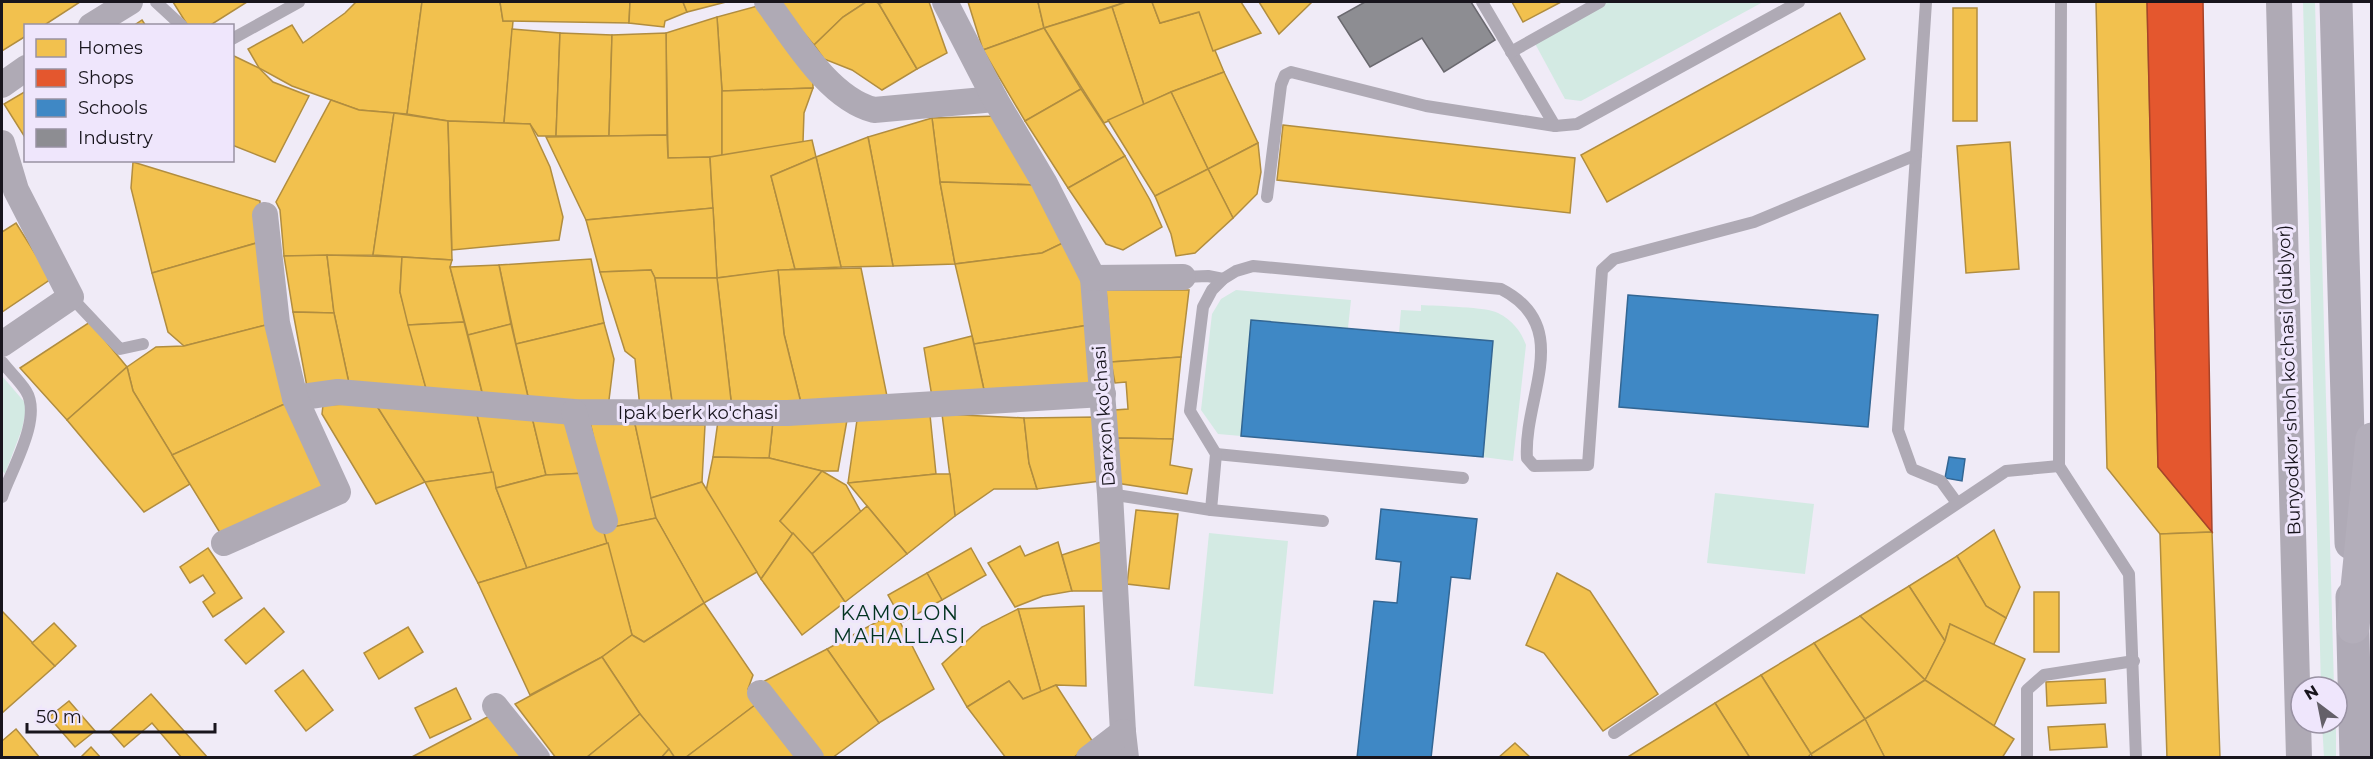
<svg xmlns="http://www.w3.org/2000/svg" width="2373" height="759" viewBox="0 0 2373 759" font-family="Montserrat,sans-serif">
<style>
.green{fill:#d3eae3}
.homes{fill:#f2c14e;stroke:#b18d3f;stroke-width:1.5}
.shops{fill:#e4572e;stroke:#a74329;stroke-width:1.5}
.schools{fill:#3f88c5;stroke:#336693;stroke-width:1.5}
.industry{fill:#8d8d92;stroke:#6a696f;stroke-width:1.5}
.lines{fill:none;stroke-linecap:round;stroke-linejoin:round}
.lane{stroke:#afaab5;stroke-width:12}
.street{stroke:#afaab5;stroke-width:26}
.secondary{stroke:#afaab6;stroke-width:33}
.primary{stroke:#b3aeba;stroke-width:33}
.labels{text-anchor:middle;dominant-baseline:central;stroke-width:6;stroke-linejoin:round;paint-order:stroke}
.street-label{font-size:18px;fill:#18151d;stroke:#efe6fc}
.neighbourhood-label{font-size:20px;letter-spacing:1.5px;fill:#023321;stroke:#efe6fc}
</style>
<rect width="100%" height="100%" fill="#f0ebf7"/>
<g class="green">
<path d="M1599 2H1763L1581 101 1565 99 1532 38Z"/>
<path d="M2303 2H2315L2334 687H2321Z"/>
<path d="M1236 290 1351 300 1348 328 1251 320 1241 436 1218 434 1201 410 1212 314 1221 299Z"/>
<path d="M1421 305C1437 306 1488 307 1498 313 1512 320 1521 331 1526 345L1513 461 1483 457 1493 341 1399 333 1401 310 1421 311Z"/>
<path d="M2 376 27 405 22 429 5 474 2 470Z"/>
<path d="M1715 493 1814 504 1805 574 1707 563Z"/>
<path d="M1209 533 1288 541 1273 694 1194 686Z"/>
<path d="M2322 723H2336V757H2324Z"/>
</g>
<g class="homes">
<path d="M2 2H80L43 26H26V36L2 51Z"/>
<path d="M173 2H247L209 26H188Z"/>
<path d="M356 2H422L407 114 359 110 292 86 259 68 248 49 292 25 303 43 345 13Z"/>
<path d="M422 2H500L503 21H513L504 123 448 121 407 114Z"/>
<path d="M500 2H630L629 23 503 21Z"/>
<path d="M630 2H683L687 12 665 21 664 27 629 23Z"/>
<path d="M683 2H726L687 12Z"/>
<path d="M777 2H866L843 17 814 45Z"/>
<path d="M866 2H876L879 4 917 69 882 90 852 70 824 59 814 45 843 17Z"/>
<path d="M884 2H929L947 53 917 69 879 4Z"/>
<path d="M968 2H1038L1044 28 983 50Z"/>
<path d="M1038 2H1126L1044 28Z"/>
<path d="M1126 2H1152L1160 23 1199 12 1224 72 1171 92 1144 105 1112 7Z"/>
<path d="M1152 2H1241L1261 33 1213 51 1199 12 1160 23Z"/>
<path d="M1259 2H1312L1279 34Z"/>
<path d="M1512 2H1561L1523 22Z"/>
<path d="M2096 2H2147L2158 467 2212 532 2160 534 2107 468Z"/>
<path d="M761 5 813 70V88L722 91 717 17Z"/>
<path d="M1112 7 1144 105 1104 123 1044 28Z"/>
<rect x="1953" y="8" width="24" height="113"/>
<path d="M1840 13 1865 59 1607 202 1581 155Z"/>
<path d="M717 17 722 91V157L668 158 666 33Z"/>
<path d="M142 20 146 26H133Z"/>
<path d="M1044 28 1081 89 1025 121 983 50Z"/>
<path d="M512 29 560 33 556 136H538L530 124 504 123Z"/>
<path d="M560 33 612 35 609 136H556Z"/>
<path d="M666 33 667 135 609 136 612 35Z"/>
<path d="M232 55 259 68 273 82 309 96 275 162 232 145Z"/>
<path d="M1224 72 1258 143 1208 169 1171 92Z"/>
<path d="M813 88 804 113 803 142 722 157V91Z"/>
<path d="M1081 89 1125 156 1068 188 1025 121Z"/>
<path d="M26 91V139L4 104Z"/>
<path d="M1171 92 1208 169 1155 196 1108 120Z"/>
<path d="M331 100 359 110 394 113 373 255 284 256 280 210 276 202Z"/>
<path d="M394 113 448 121 452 260 373 255Z"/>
<path d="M999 116 1036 185 940 182 932 118Z"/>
<path d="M932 118 940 182 955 264 893 266 868 137Z"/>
<path d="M448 121 530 124 550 167 563 217 559 240 452 250Z"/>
<path d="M1283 125 1575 158 1570 213 1277 180Z"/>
<path d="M667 135 668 158 710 157 713 208 586 220 546 137Z"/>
<path d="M868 137 893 266 841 267 816 157Z"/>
<path d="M812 140 816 157 771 176 795 269 717 278 710 157Z"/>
<path d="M2010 142 2019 269 1966 273 1957 146Z"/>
<path d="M1258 143 1261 172 1257 194 1233 218 1208 169Z"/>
<path d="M1125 156 1150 200 1162 227 1123 250 1106 244 1068 188Z"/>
<path d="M816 157 841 267 795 269 771 176Z"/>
<path d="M133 162 260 201V242L152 273 131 188Z"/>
<path d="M1208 169 1233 218 1195 253 1176 256 1171 234 1155 196Z"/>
<path d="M940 182 1036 185 1069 240 1042 253 955 264Z"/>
<path d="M713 208 717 278H655L651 270 600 272 586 220Z"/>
<path d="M16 223 51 279 2 312V232Z"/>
<path d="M1069 240 1081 276 1089 325 974 344 955 264 1042 253Z"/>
<path d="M260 242 270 324 184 346 168 332 152 273Z"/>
<path d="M327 255 334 313 293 312 284 256Z"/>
<path d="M327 255 402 257 400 292 427 392 350 388 334 313Z"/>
<path d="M402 257 452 260 450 267 464 322 408 325 400 292Z"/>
<path d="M591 259 604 323 516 344 499 265Z"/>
<path d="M499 265 511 324 468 335 450 267Z"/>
<path d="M861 268 888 401 802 407 784 334 778 270Z"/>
<path d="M651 270 655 278 673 408H640L635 359 625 351 600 272Z"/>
<path d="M778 270 784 334 802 407 732 409 717 278Z"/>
<path d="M655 278H717L732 409 673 408Z"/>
<path d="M1106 290H1189L1181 357 1111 362Z"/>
<path d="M293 312 334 313 350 388 307 387Z"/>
<path d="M90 322 127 367 67 420 20 368Z"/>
<path d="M464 322 484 400 427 392 408 325Z"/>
<path d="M604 323 614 359 608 408 529 401 516 344Z"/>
<path d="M270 324 289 402 172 455 133 391 127 367 156 347 184 346Z"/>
<path d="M511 324 529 401 484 400 468 335Z"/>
<path d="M1089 325 1093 390 986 399 974 344Z"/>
<path d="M972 336 986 399 933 403 924 348Z"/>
<path d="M1181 357 1173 439 1117 438 1115 410 1128 409 1126 382 1115 383 1111 362Z"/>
<path d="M127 367 133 391 190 484 144 512 67 420Z"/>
<path d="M289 402 329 487 222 536 172 455Z"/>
<path d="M375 403 425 482 376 504 322 414 323 405Z"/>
<path d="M375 403 476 411 493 472 425 482Z"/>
<path d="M476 411 532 417 546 475 496 488Z"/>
<path d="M858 413 930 415 936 474 848 483Z"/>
<path d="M942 414 1024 418 1029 463 1037 489H994L955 516Z"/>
<path d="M532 417 573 420 587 473 546 475Z"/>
<path d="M1097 417 1100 481 1037 489 1029 463 1024 418Z"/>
<path d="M847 420 838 471H822L769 458 773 421Z"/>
<path d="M718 421H773L769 458 713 457Z"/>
<path d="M590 422 635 424 656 518 614 527Z"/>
<path d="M635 424 705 425 702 482 651 498Z"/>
<path d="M1117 438 1173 439 1170 465 1192 469 1187 494 1116 483Z"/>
<path d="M713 457 769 458 822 471 780 521 793 533 761 579 706 491Z"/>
<path d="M822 471 846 485 861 512 812 554 780 521Z"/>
<path d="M493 472 496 488 527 568 478 583 425 482Z"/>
<path d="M587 473 608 543 527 568 496 488 546 475Z"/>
<path d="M936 474H950L955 516 907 554 848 483Z"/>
<path d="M702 482 757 572 704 603 656 518 651 498Z"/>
<path d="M867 506 907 554 845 602 812 554Z"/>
<path d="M1136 510 1178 514 1169 589 1127 584Z"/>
<path d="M656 518 704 603 644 642 632 635 603 529Z"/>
<path d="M1994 530 2020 587 2006 618 1986 606 1957 556Z"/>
<path d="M2212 532 2220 758H2167L2160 534Z"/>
<path d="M793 533 812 554 845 602 802 635 761 579Z"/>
<path d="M1058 542 1072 591 1043 596 1015 607 988 563 1020 546 1025 556Z"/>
<path d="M1101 542 1106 591H1072L1062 555Z"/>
<path d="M608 543 632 635 602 657 530 695 478 583Z"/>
<path d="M208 548 242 598 213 617 203 602 215 593 203 575 190 583 180 567Z"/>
<path d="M971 548 986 575 942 600 927 573Z"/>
<path d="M1957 556 1986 606 2006 618 1993 646 1950 624 1945 641 1909 586Z"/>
<path d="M927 573 942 600 903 622 888 595Z"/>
<path d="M1557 573 1590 591 1658 694 1603 731 1544 653 1526 645Z"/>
<path d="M1909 586 1945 641 1925 680 1860 616Z"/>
<rect x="2034" y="592" width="25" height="60"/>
<path d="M704 603 753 675 748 689 759 702 685 758H675L640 714 602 657 632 635 644 642Z"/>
<path d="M1084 606 1086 686 1056 685 1041 692 1018 609Z"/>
<path d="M264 608 284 632 246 664 225 640Z"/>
<path d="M1018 609 1041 692 1023 699 1009 681 967 707 942 664 982 627Z"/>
<path d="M2 611 55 666 2 713Z"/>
<path d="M895 612 934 689 879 723 827 649Z"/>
<path d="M1860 616 1925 680 1865 719 1814 643Z"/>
<path d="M54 623 76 646 55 666 32 643Z"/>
<path d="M1950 624 2025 659 1994 726 1925 680 1945 641Z"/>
<path d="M408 627 423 652 379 679 364 653Z"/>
<path d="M1814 643 1865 719 1811 754 1761 675Z"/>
<path d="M827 649 879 723 832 758H816L759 684Z"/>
<path d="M602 657 640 714 586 758H556L515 704Z"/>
<path d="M303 670 333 710 306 731 275 691Z"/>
<path d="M1761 675 1811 754 1807 758H1750L1715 703Z"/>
<path d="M2105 679 2106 703 2047 706 2046 682Z"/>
<path d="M1925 680 2014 739 2002 758H1885L1865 719Z"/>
<path d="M1009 681 1023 699 1056 685 1093 742 1073 758H1006L967 707Z"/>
<path d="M456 688 471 719 430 738 415 708Z"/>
<path d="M151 694 208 758H182L152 723 124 747 110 731Z"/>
<path d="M69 701 95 731 75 747 49 717Z"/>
<path d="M759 702 802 758H685Z"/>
<path d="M1715 703 1750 758H1626Z"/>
<path d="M493 714 526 758H410Z"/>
<path d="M640 714 669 749 661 758H586Z"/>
<path d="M1865 719 1885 758H1813L1811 754Z"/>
<path d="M2105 724 2107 747 2050 750 2048 727Z"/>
<path d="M16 729 40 758H2V741Z"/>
<path d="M1515 743 1531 758H1498Z"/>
<path d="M91 747 101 758H80Z"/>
<path d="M669 749 675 758H661Z"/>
</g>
<path class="shops" d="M2147 2H2203L2212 532 2158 467Z"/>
<g class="schools">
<path d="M1628 295 1878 315 1868 427 1619 407Z"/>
<path d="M1251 320 1493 341 1483 457 1241 436Z"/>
<path d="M1949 457 1965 459 1962 481 1945 478Z"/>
<path d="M1381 509 1477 519 1470 579 1451 577 1431 758H1357L1374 601 1397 603 1401 562 1376 559Z"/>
</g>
<path class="industry" d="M1365 2H1471L1495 40 1444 72 1422 38 1370 67 1338 17Z"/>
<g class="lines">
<g class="lane">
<path d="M156 2 182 26"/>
<path d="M1482 2 1555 126"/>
<path d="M1926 2 1898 430 1912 469 1941 481 1957 503"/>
<path d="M2061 2 2059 466 2129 574 2136 758"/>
<path d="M232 39 299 2"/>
<path d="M1511 52 1600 2"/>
<path d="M1267 197 1281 85 1285 75 1291 72 1426 106 1555 126 1577 124 1799 2"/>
<path d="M1183 277 1208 276 1223 279"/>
<path d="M71 297 120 349 143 344"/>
<path d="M2 362C9 371 19 380 26 391 43 418 11 470 2 497"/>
<path d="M1216 454 1463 478"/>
<path d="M1110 494 1211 510 1216 454 1190 411 1203 307 1212 290 1223 279 1236 271 1253 266 1501 289C1575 327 1523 397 1527 458L1534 466 1588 465 1602 270 1614 259 1754 222 1916 155"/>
<path d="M1211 510 1323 521"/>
<path d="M1614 733 2006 471 2059 466"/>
<path d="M2027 756V690L2044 675 2134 661"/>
</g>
<g class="street">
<path d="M767 2C794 38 828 98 874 110L995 99"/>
<path d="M945 2 995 99 1044 182 1093 278 1110 494 1123 732 1126 758"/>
<path d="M2279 2 2299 758"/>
<path d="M91 26 130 2"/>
<path d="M2 85 26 68"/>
<path d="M2 143 16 190 71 297 2 344"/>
<path d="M1093 278 1183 277"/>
<path d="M295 398 338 392 574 412 788 413 1103 394"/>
<path d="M574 412 605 521"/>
<path d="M224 543 338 492 295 398 277 323 265 215"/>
<path d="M760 693 811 758"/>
<path d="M495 706 537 758"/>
<path d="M1089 758 1123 732"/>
</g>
<g class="secondary">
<path d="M2336 2 2351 543"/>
<path d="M2352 597 2356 758"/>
</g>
<path class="primary" d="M2353 627 2372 439"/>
</g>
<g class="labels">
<g class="street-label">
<text transform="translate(2289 380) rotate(-92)">Bunyodkor shoh koʻchasi (dublyor)</text>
<text x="698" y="413">Ipak berk ko'chasi</text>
<text transform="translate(1104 416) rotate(-94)">Darxon ko'chasi</text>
</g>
<g class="neighbourhood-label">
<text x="900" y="613">KAMOLON<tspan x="900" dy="23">MAHALLASI</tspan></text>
</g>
</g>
<rect width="2373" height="759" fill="none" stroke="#18151d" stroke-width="6"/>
<rect x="24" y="24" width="210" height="138" fill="#efe6fc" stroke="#9992a3" stroke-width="1.5"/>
<rect x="36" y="39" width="30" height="18" fill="#f2c14e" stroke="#9992a3" stroke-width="1.5"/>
<text x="78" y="54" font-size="18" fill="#18151d">Homes</text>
<rect x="36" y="69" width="30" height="18" fill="#e4572e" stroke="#9992a3" stroke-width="1.5"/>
<text x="78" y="84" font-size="18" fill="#18151d">Shops</text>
<rect x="36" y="99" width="30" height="18" fill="#3f88c5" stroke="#9992a3" stroke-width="1.5"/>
<text x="78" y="114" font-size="18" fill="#18151d">Schools</text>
<rect x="36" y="129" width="30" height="18" fill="#8d8d92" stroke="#9992a3" stroke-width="1.5"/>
<text x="78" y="144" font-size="18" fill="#18151d">Industry</text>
<g transform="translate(2319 705) rotate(328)"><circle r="28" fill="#efe6fc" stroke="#9992a3" stroke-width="1.5"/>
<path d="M0-4.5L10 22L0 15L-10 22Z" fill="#646069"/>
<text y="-9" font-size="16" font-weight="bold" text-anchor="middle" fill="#18151d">N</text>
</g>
<path d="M27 723v9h188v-9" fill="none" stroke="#18151d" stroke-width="3"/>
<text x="36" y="723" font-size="18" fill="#18151d" stroke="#efe6fc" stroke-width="4.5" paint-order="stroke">50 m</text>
</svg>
